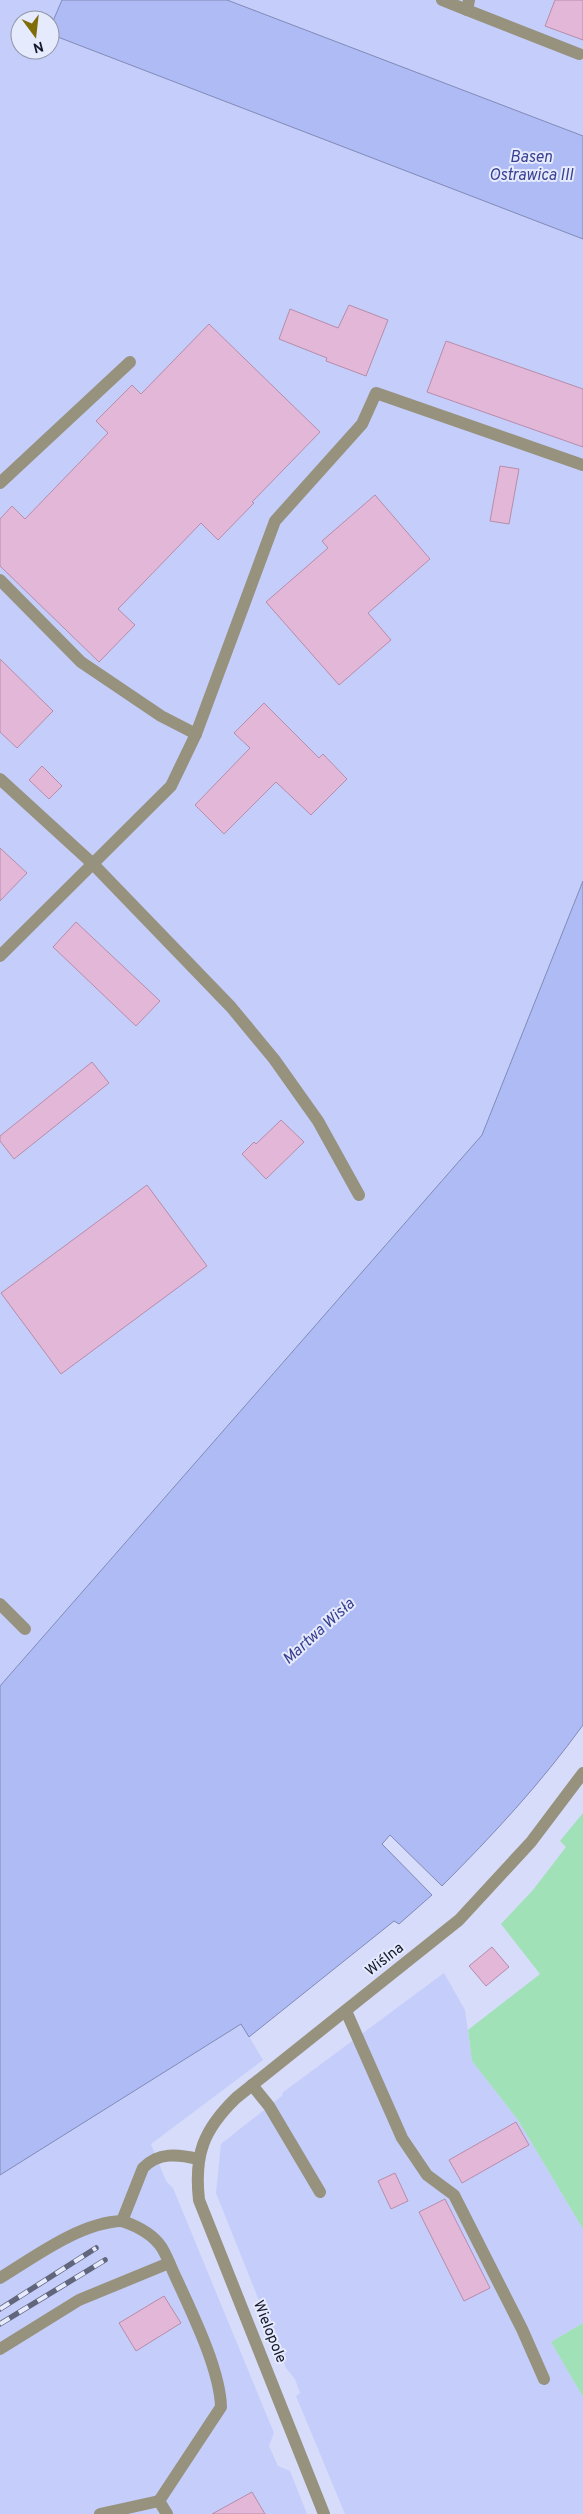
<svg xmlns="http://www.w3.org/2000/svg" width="583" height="2514" viewBox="0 0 583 2514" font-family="Overpass,sans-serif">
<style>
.built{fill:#c5cefa}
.green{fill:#a0e1b7}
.water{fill:#afbbf4;stroke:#818ab7}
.building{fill:#e3b7d8;stroke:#b68cab}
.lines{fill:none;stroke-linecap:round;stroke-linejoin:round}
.minor{stroke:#97927e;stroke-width:12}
.rail-casing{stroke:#62667c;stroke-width:5.5}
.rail{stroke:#e5eafd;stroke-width:4;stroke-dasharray:11;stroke-linecap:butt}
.labels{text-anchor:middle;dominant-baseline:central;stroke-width:4;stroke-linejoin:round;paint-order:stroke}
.street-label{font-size:15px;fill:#151829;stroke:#e5eafd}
.water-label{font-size:16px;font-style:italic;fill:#3a4091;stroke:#e5eafd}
</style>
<rect width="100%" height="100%" fill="#d6dcf9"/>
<g class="built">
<path d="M0 0H62L50 28V20H20V50H50V34L583 239V881L482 1135 0 1686Z"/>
<path d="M225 0H583V136Z"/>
<path d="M444 1973 465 2010 472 2061 518 2120 583 2229V2323L551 2342 583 2397V2514H345L296 2396 300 2393 295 2379 286 2368 216 2193 221 2144 283 2095 282 2093Z"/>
<path d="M241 2023 263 2060 151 2144 166 2181 173 2188 274 2433 269 2446 278 2466 290 2471 307 2514H0V2175Z"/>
</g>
<g class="green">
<path d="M583 1813V2229L518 2120 472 2061 468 2030 540 1974 501 1924 533 1890 566 1847 560 1841Z"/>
<path d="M583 2323V2397L551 2342Z"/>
</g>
<g class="water">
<path d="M62 0H227L583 136V239L50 34V28Z"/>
<path d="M583 881V1725C541 1783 493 1835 442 1886L390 1835 382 1844 432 1895 399 1924 394 1921 249 2037 241 2024 0 2175V1686L482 1135Z"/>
</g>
<g class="building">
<path d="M555 0H583V40L545 26Z"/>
<path d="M349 305 388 320 366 376 326 361 327 358 279 339 290 309 338 328Z"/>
<path d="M209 324 320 432 252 502 254 503 218 540 201 523 118 609 135 625 99 662 0 566V519L12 506 25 519 108 433 96 421 132 385 141 394Z"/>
<path d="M446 341 583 389V447L427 392Z"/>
<path d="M500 466 519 469 509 524 490 521Z"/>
<path d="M375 495 430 559 368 613 391 640 339 685 266 602 328 548 322 541Z"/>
<path d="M0 659 53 711 17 748 0 732Z"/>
<path d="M264 703 319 758 323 754 347 779 311 815 276 782 224 834 195 805 250 748 234 733Z"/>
<path d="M42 766 62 786 49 799 29 780Z"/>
<path d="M0 848 27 873 0 901Z"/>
<path d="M76 922 160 1001 136 1026 53 947Z"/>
<path d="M92 1062 109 1083 14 1159 0 1141V1136Z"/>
<path d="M281 1120 304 1142 266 1179 242 1154 254 1142 256 1144Z"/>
<path d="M147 1185 207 1266 61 1374 1 1293Z"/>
<path d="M492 1947 509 1967 486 1986 469 1966Z"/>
<path d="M516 2122 529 2145 462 2183 449 2160Z"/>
<path d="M395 2173 408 2201 391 2209 378 2181Z"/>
<path d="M445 2199 490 2288 464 2301 419 2212Z"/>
<path d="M164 2296 181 2323 136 2351 119 2323Z"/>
<path d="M252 2492 265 2514H212Z"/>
</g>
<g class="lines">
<g class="minor">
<path d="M442 0 467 10"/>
<path d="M469 0 467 10 579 54"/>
<path d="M0 483 130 362"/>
<path d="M0 580 81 662 161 716 196 734"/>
<path d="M0 779 93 864 231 1007 274 1059 318 1121 359 1195"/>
<path d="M0 956 171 786 196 734 275 521 362 424 376 393 583 465"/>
<path d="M0 1604 25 1629"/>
<path d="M346 2011 402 2138 427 2175 454 2195 522 2329 544 2379"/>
<path d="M252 2085 269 2106 320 2192"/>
<path d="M0 2278C34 2257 81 2222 122 2221"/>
<path d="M0 2349 79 2300 169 2263"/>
<path d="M100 2514 159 2501"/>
<path d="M167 2514 159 2501 221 2407C220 2370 193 2315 177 2280 172 2270 168 2258 162 2248 153 2234 137 2226 122 2221L143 2168C158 2152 178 2154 198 2159"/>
<path d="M324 2514 199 2200C194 2155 203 2130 236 2098L459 1920 531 1842 583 1773"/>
</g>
<defs>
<g id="rail">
<path d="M0 2309 96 2248"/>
<path d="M0 2324 105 2260"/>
</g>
</defs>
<use href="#rail" class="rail-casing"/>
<use href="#rail" class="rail"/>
</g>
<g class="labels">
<g class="street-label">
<text transform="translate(385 1960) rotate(-38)">Wiślna</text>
<text transform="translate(269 2332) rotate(68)">Wielopole</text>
</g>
<g class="water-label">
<text x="531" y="158">Basen<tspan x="531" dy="18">Ostrawica III</tspan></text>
<text transform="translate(319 1632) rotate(-42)">Martwa Wisła</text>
</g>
</g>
<g transform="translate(35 35) rotate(165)"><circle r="24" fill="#e5eafd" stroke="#9296a8"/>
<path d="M0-4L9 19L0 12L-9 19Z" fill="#816d08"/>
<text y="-8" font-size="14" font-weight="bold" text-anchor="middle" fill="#151829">N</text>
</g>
</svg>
